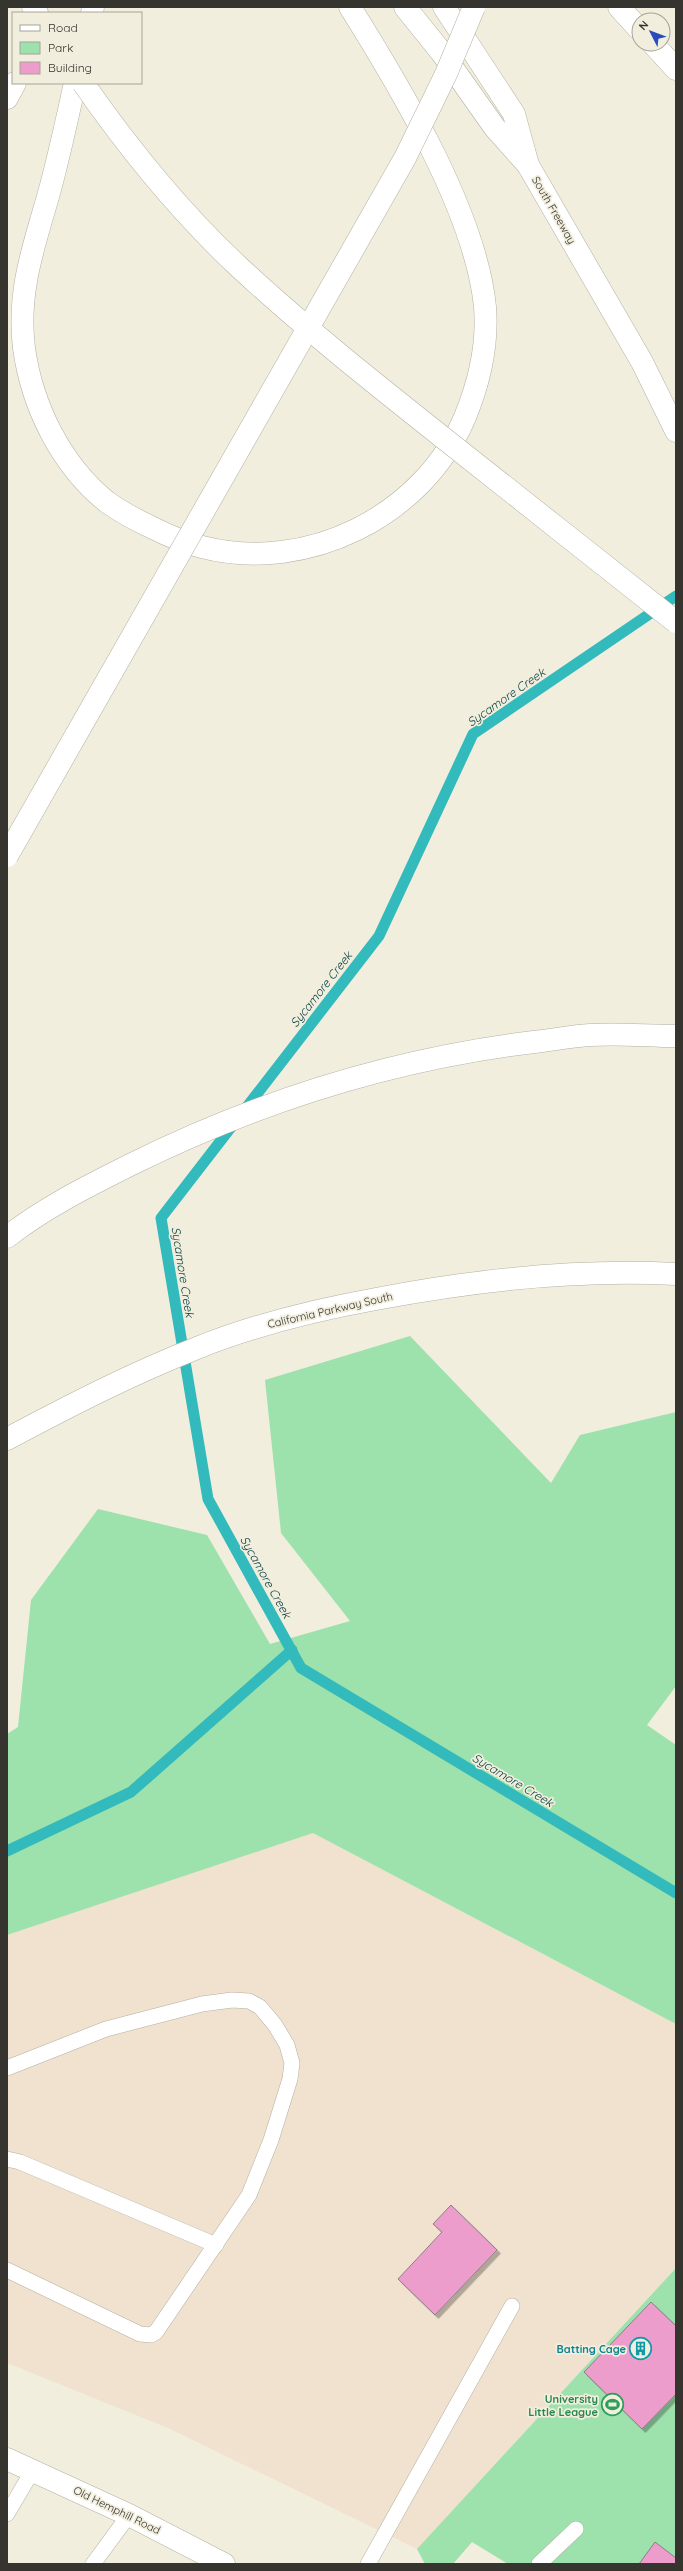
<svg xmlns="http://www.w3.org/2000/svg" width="683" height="2571" viewBox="0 0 683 2571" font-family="Quicksand,sans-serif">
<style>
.industrial{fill:#f0e2cf}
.green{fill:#9de1ac}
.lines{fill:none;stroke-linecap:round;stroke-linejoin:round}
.stream{stroke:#33babc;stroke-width:11}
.building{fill:#ed9dcb;stroke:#8d7e86;filter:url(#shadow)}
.service-casing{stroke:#b3b0a1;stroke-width:16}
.minor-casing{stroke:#b3b0a1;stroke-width:23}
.secondary-casing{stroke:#b3b0a1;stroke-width:23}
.motorway-casing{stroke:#b3b0a1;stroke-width:23}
.service{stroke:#fff;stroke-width:15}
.minor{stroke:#fff;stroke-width:22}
.secondary{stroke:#fff;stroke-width:22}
.motorway{stroke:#fff;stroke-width:22}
.motorway-bridge-casing{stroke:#b3b0a1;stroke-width:23;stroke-linecap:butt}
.motorway-bridge{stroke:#fff;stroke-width:22}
.labels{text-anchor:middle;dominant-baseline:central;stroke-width:3.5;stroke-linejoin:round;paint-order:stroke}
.street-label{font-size:11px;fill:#35342e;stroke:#f2eede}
.culture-label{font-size:11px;font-weight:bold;fill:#0d838f;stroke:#f2eede;text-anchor:end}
.leisure-label{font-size:11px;font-weight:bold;fill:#27864d;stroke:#f2eede;text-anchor:end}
.water-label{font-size:12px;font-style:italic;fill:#003d3e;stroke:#f2eede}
</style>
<defs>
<filter id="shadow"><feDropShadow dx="3.5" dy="3.5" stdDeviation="0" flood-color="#0004"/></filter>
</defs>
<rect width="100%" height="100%" fill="#f2eede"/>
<path class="industrial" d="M313 1833 676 2024V2268L417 2549 168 2428 7 2363V1935Z"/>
<g class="green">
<path d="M410 1336 551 1483 580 1435 676 1412V1686L647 1725 676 1745V2024L313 1833 7 1935V1734L18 1727 31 1600 98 1509 207 1535 270 1644 350 1621 281 1533 265 1380Z"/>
<path d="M676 2268V2564H508L472 2542 453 2564H425L417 2549Z"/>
</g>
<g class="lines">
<g class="stream">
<path d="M676 596 473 734 379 936 161 1218 208 1499 301 1668 676 1893"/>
<path d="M7 1851 131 1792 292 1650"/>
</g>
</g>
<g class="building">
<path d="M451 2205 497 2250 435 2315 398 2279 442 2232 433 2224Z"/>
<path d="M651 2302 676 2326V2394L642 2429 584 2372Z"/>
<path d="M655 2542 676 2558V2564H639Z"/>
</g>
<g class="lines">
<defs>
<g id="service">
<path d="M7 2068 106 2029 202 2004 232 2000 249 2001 260 2007 275 2025 287 2045 292 2063 290 2079 271 2140 249 2195 156 2332 151 2335 140 2334 7 2270"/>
<path d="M7 2159 20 2162 216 2245"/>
<path d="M7 2514 33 2470"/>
<path d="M93 2564 129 2515"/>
<path d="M368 2564 512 2306"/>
<path d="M539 2564 576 2529"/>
</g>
<path id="minor" d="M7 2459 129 2515 224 2564"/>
<g id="secondary">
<path d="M405 7 442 53 495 128 528 165 642 362 676 431"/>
<path d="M7 1439C69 1406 131 1374 197 1348 254 1325 315 1310 376 1299 475 1280 575 1269 676 1274"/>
</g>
<g id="motorway">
<path d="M33 7 37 13"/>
<path d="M444 7 514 114 528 165"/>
<path d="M619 7 639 29"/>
<path d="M92 13 93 7"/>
<path d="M653 44 676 69"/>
<path d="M75 83C67 119 59 157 49 193 34 246 17 291 24 348 32 406 61 465 107 502 121 512 138 521 153 528 169 536 185 543 202 547 307 574 423 516 465 417 479 383 488 344 485 307 476 213 400 87 350 7"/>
<path d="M7 98 15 83"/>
<path d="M7 1237C44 1208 88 1186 130 1165 257 1102 393 1059 534 1042 553 1040 572 1036 590 1035 619 1033 648 1036 676 1036"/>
</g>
</defs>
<use href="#service" class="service-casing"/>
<use href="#minor" class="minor-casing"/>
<use href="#secondary" class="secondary-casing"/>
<use href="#motorway" class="motorway-casing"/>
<use href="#service" class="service"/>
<use href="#minor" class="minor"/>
<use href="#secondary" class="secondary"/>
<use href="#motorway" class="motorway"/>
<defs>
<g id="motorway-bridge">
<path d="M83 83C129 149 181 213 240 268 307 330 379 387 451 444 526 503 601 563 676 622"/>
<path d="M7 856 405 158 446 74 474 7"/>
</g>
</defs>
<use href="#motorway-bridge" class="motorway-bridge-casing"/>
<use href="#motorway-bridge" class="motorway-bridge"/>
</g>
<defs>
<symbol id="building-ring" viewBox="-11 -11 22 22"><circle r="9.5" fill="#f2eede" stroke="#0f9aa8" stroke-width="1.5"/><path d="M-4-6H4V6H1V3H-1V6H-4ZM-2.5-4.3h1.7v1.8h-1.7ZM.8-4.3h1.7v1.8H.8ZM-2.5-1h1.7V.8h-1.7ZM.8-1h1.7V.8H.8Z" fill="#0f9aa8"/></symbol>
<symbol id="stadium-ring" viewBox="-11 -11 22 22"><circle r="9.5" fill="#f2eede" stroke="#2e9e5b" stroke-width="1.5"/><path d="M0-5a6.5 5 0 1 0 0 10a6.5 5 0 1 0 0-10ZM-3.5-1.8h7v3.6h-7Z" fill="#2e9e5b"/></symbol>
</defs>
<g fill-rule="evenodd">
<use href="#building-ring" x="628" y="2336" width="25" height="25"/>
<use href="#stadium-ring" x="600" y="2392" width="25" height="25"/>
</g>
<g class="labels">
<g class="street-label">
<text transform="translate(554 210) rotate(60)">South Freeway</text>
<text transform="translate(330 1310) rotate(-13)">California Parkway South</text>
<text transform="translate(117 2510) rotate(26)">Old Hemphill Road</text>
</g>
<g class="culture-label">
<text x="626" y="2349">Batting Cage</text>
</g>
<g class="leisure-label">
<text x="598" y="2399">University<tspan x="598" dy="13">Little League</tspan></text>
</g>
<g class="water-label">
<text transform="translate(506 697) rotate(-35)">Sycamore Creek</text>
<text transform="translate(321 989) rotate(-52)">Sycamore Creek</text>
<text transform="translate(183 1272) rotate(81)">Sycamore Creek</text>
<text transform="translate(266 1577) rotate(61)">Sycamore Creek</text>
<text transform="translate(513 1780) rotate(31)">Sycamore Creek</text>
</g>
</g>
<rect width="683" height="2571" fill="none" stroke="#35342e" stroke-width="16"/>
<rect x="12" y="12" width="130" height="72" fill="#f2eede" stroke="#a6a498"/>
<rect x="20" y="25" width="20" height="6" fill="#ffffff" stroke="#a6a498"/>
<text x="48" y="32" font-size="12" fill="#35342e">Road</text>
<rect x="20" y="42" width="20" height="12" fill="#9de1ac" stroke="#a6a498"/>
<text x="48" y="52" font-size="12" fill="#35342e">Park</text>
<rect x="20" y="62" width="20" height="12" fill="#ed9dcb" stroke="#a6a498"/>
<text x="48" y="72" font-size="12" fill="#35342e">Building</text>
<g transform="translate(651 32) rotate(312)"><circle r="19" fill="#f2eede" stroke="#a6a498"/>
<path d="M0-3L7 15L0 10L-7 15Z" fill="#294cbc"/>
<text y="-6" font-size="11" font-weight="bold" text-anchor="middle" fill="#35342e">N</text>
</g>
</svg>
